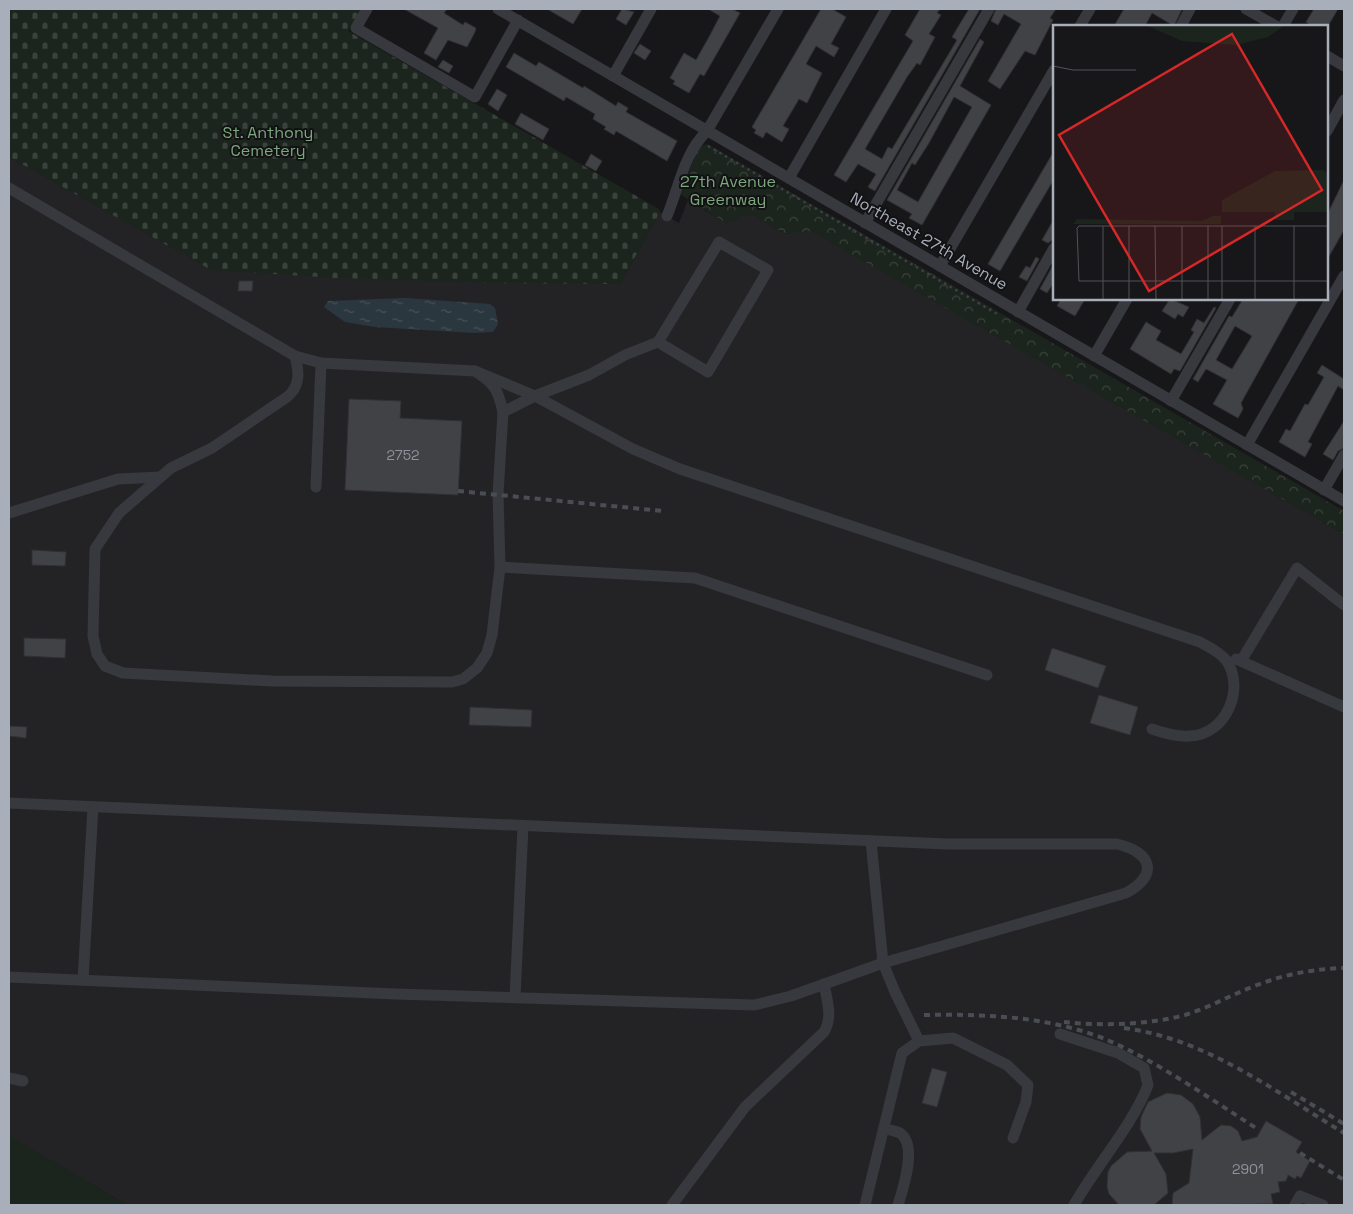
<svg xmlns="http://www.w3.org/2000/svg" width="1353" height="1214" viewBox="0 0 1353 1214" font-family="'Space Grotesk',sans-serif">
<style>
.built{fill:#232326}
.grass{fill:#1c251d}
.forest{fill:url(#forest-crowns)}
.cemetery{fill:url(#cemetery-stones)}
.water{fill:url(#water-ripples)}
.building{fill:#414246;stroke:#313135;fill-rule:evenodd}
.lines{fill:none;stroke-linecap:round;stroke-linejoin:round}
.path{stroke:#3d4046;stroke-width:2.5;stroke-dasharray:2.5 4;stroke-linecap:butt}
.minor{stroke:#37393f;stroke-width:11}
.rail{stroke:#4a4d54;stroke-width:4;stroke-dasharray:6 5;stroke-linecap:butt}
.labels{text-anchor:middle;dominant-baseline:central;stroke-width:4;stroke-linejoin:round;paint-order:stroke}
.number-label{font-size:14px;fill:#8e939d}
.park-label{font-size:16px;fill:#7da77e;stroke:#121214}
.street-label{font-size:16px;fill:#a8aeba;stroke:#121214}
.inset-road{fill:none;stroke:#515359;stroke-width:1}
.view{fill:#d62828;fill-opacity:0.15;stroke:#d62828;stroke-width:2.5}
.inset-edge{fill:none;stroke:#a8aeba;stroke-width:2.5}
</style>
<defs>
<pattern id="forest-crowns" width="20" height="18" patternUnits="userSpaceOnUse" patternTransform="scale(1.25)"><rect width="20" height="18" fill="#1c251d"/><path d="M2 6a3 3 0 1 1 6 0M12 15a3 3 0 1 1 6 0" fill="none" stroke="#3a423c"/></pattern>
<pattern id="cemetery-stones" width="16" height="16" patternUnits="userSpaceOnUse" patternTransform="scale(1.25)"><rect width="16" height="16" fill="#1c251d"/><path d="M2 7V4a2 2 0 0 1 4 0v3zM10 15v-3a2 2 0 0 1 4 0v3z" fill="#3a423c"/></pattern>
<pattern id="water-ripples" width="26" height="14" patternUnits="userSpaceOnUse" patternTransform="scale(1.25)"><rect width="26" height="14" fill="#2b373f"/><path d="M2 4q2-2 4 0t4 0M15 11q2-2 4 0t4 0" fill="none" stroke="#475159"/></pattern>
</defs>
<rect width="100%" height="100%" fill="#171719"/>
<path class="built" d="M9 157 212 270 620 284 660 212 679 223 688 200 726 223 752 214 786 234 809 230 1344 534V1205H127L9 1136Z"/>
<path class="grass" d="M9 1136 13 1138 127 1205H9Z"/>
<path class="forest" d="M707 144 1344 511V534L810 231 786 234 752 214 726 223 680 194 699 147Z"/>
<path class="cemetery" d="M9 9H361L348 31 659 209 660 212 620 284 486 283 336 278 211 270 9 157Z"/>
<path class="water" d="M405 298 490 304 495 308 498 324 493 332 474 333 375 327 345 322 324 307 328 301Z"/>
<g class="building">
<path d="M404 9H447L444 13 463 25 465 22 476 28 475 32 467 47 448 40 436 60 424 53 438 28Z"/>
<path d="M547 9H582L573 24Z"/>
<path d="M622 9 634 12 626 25 616 19Z"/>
<path d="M708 9H732L740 13 704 76 700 74 689 93 673 84 675 81 670 78 684 53 696 60 709 37 720 16Z"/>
<path d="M821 9H832L846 17 831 44 839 48 834 57 816 46 806 64 822 73 807 103 799 99 783 126 789 129 782 142 766 132 763 138 754 133 756 130 752 127Z"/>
<path d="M920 9H940L937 13 941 15 929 34 935 37 920 65 917 63 907 77 865 149 882 159 888 147 892 149 957 40 952 37 961 22 969 9H980L875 191 868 187 876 174 858 164 846 182 834 175 913 41 905 35Z"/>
<path d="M996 9H1056L1050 18 1053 20 1035 55 1025 51 1000 89 988 81 1021 24 1004 14 998 25 991 21Z"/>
<path d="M1124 9H1182L1174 26 1152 13 1145 26H1114Z"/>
<path d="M1314 9H1338L1328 26H1312L1306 22Z"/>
<path d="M980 39 984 42 960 86 991 105 922 225 909 218 912 214 887 200ZM954 97 972 107 918 202 897 190 912 163 915 165 929 143Z"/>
<path d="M640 44 651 51 645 60 634 53Z"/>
<path d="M514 53 536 66 539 62 583 88 584 86 616 106 618 102 628 108 626 112 677 141 667 161 616 131 614 135 604 129 606 127 593 119 595 114 566 97 564 101 506 67Z"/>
<path d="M443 60 453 66 449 73 438 67Z"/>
<path d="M497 89 507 95 498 111 488 104Z"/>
<path d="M521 113 549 129 543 140 515 124Z"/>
<path d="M1054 151V179L1000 271 988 264Z"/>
<path d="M591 154 602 161 596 171 585 165Z"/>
<path d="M1344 180V230L1327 260V215Z"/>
<path d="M1054 219V239L1048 243 1042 240Z"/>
<path d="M1036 257 1039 259 1027 281 1019 277 1026 266 1030 268Z"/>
<path d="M1052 267 1054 268V282L1047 293 1040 289Z"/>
<path d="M239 281H253L252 291H238Z"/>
<path d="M1061 299H1085L1075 316 1057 306Z"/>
<path d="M1170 299 1189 307 1183 317 1178 314 1175 319 1162 311Z"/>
<path d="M1243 299H1299L1241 403 1243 409 1238 418 1213 404 1227 380 1206 369 1198 382 1193 379 1229 316 1232 317ZM1235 326 1252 336 1232 369 1216 360Z"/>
<path d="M1214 307 1216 308 1180 371 1174 369 1171 374 1130 349 1146 322 1161 331 1156 340 1181 354 1194 332 1191 330 1197 319 1204 323Z"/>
<path d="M1322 365 1344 379V390L1338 386 1308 442 1312 444 1305 457 1279 442 1286 429 1290 431 1305 404 1308 405 1324 377 1317 373Z"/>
<path d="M349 399 401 401 400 418 462 421 458 495 345 490Z"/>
<path d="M1344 421V448L1338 451 1333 460 1323 454Z"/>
<path d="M32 550 66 552 65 566 32 565Z"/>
<path d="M24 638 66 639 65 658 24 656Z"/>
<path d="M1052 648 1106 666 1098 688 1045 670Z"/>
<path d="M1099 695 1138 707 1130 735 1090 723Z"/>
<path d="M470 707 532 710 531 727 469 725Z"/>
<path d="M9 726 27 727 26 738 9 736Z"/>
<path d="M932 1068 947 1072 937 1107 922 1103Z"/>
<path d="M1167 1093 1181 1095 1193 1104 1200 1117 1202 1140 1221 1125 1231 1126 1238 1131 1242 1141 1257 1137 1266 1121 1302 1142 1296 1152 1310 1161 1301 1178 1297 1176 1295 1179 1288 1175 1286 1181 1278 1182 1280 1192 1271 1194 1273 1204 1172 1205 1173 1193 1189 1183 1193 1149 1173 1153H1154L1166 1174 1168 1193 1154 1205H1119L1109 1194 1107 1187 1108 1172 1111 1166 1127 1152 1152 1151 1140 1129 1141 1117 1148 1102Z"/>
</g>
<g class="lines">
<path class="path" d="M708 146 999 315"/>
<g class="minor">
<path d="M367 9 356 28 475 97 518 20"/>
<path d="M498 9 1344 501"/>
<path d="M1246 9 1276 26"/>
<path d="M1080 26 1090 9"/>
<path d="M1181 26 1190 9"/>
<path d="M1283 26 1293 9"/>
<path d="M1327 56 1344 66"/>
<path d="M613 76 651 9"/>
<path d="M1327 131 1344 100"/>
<path d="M789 178 886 9"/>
<path d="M9 188 295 356C299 371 301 386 287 397L212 448 171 468 119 513 95 549 93 636 97 654 105 666 123 673 272 681 452 682 463 679 477 668 487 653 492 635 500 567 498 494 503 412 535 396 589 375 625 355 658 342 719 242 768 270 708 372 658 342"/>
<path d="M667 216C679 187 684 153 707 131L778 9"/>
<path d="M865 223 989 9"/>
<path d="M940 266 1054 70"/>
<path d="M1018 312 1054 248"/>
<path d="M295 356 321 363 475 371C494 383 498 389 503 412"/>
<path d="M1094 356 1127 299"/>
<path d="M475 371 535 396 633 449 680 469 1200 642C1209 647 1219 651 1226 660 1246 688 1226 735 1190 736 1177 737 1165 733 1152 729"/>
<path d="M1171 401 1230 299"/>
<path d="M1247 445 1344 276"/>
<path d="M316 487 321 363"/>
<path d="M1324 490 1344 455"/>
<path d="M9 513 118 479 160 477"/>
<path d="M500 567 695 578 987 675"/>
<path d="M1236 659 1344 707"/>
<path d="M1241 661 1297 568 1344 605"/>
<path d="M9 803 947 844H1117C1151 852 1160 874 1126 893L883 963 791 996 754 1005 396 994 9 977"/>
<path d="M871 841 883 963 895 992 919 1041"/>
<path d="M83 980 93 807"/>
<path d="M515 997 523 826"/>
<path d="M1060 1034 1118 1053 1144 1068 1148 1085C1132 1126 1096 1166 1074 1205"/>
<path d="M9 1078 23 1081"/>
<path d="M885 1129C890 1130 896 1131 900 1133 918 1145 903 1189 898 1205"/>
<path d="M672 1205 745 1107 824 1032C833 1017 827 1000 824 984"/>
<path d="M865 1205 902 1053 919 1041 953 1038 1007 1065 1028 1085 1026 1102 1013 1138"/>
<path d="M1295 1205 1300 1196 1323 1205"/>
</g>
<g class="rail">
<path d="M458 491 663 511"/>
<path d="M924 1015C985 1014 1047 1016 1105 1039 1155 1060 1212 1100 1259 1130"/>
<path d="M1064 1022C1102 1026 1147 1025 1185 1015 1208 1008 1229 996 1252 987 1281 975 1312 969 1344 968"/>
<path d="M1124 1028C1207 1039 1274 1091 1344 1133"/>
<path d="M1291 1092 1344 1124"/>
<path d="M1300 1153 1344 1180"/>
</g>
</g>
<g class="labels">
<g class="number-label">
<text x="403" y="455">2752</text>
<text x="1248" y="1169">2901</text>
</g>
<g class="park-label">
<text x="268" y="132">St. Anthony<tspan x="268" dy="18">Cemetery</tspan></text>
<text x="728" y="181">27th Avenue<tspan x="728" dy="18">Greenway</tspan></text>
</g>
<g class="street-label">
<text transform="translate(929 241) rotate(30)">Northeast 27th Avenue</text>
</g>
</g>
<g transform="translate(1053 25)">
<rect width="275" height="275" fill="#171719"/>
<path d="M93 0H232L215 12 183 20 129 16Z" fill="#1c251d"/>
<path d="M102 0H132L125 9ZM142 0H176L177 13H170L165 5H152ZM160 191H168V199H20L24 194 148 196Z" fill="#1c251d"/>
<path d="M270 145 274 148V187H241V195H222V187H169V175L222 146Z" fill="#1c251d"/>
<path class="inset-road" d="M0 41 20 45H83M102 201 103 275M155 201V275M202 201V275M241 201V275M275 201H26L24 203 26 256H275M50 275V201M76 275V201M129 275V201M169 275V201"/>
<path class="view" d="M179 9 269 165 96 266 6 110Z"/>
<rect width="275" height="275" class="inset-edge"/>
</g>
<rect width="1353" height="1214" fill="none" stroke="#a8aeba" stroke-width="20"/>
</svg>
